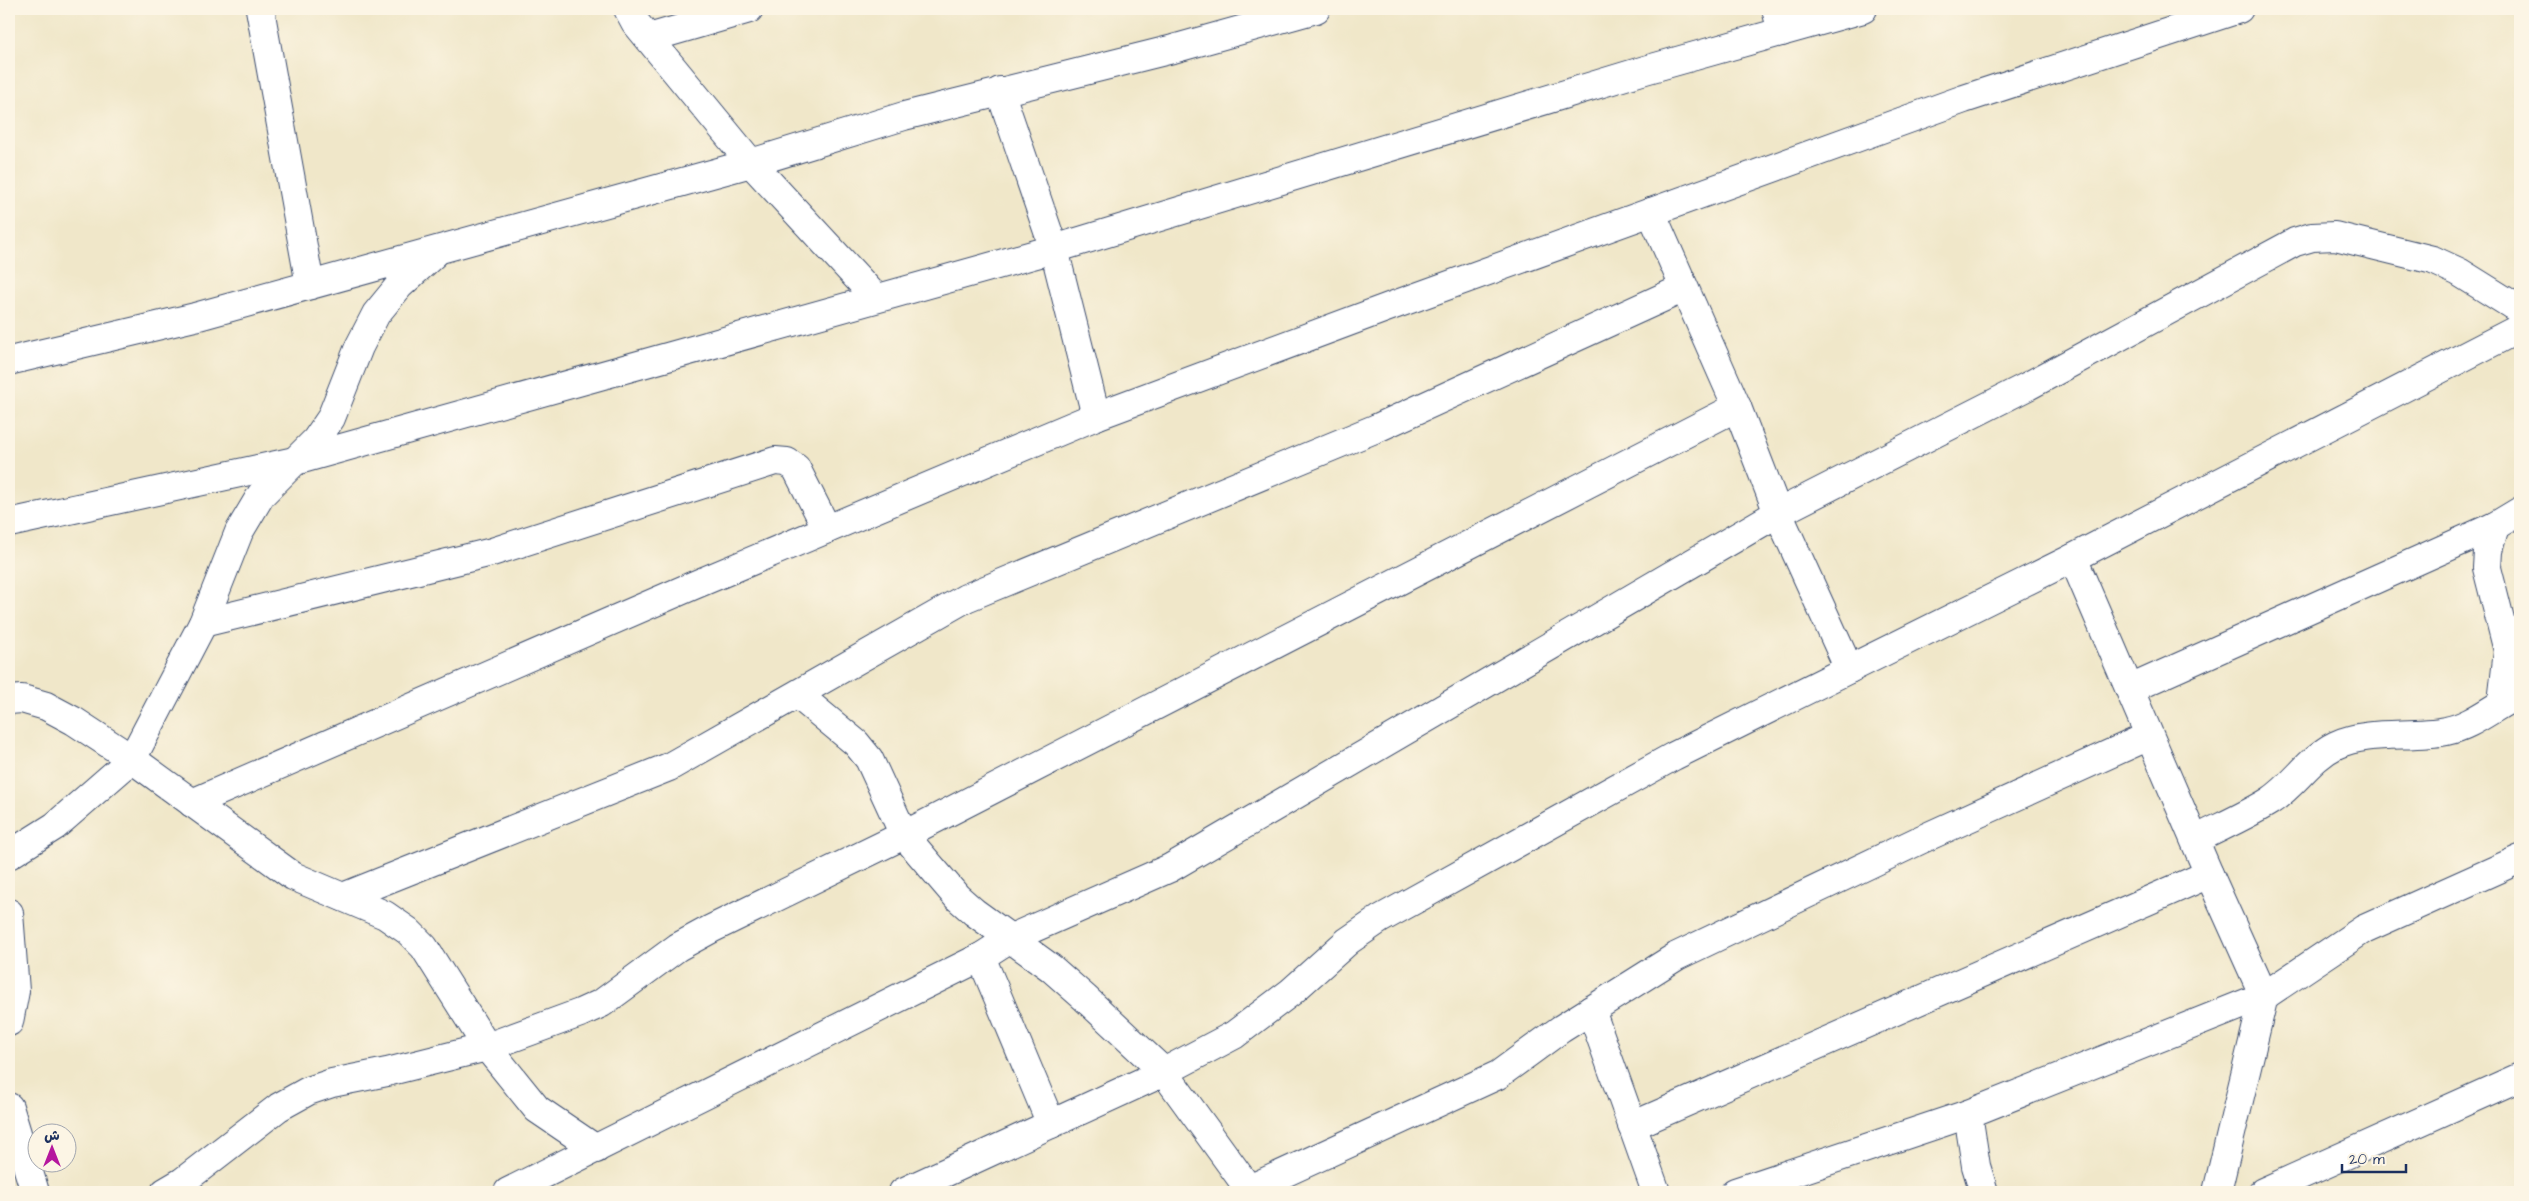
<svg xmlns="http://www.w3.org/2000/svg" width="2529" height="1201" viewBox="0 0 2529 1201" font-family="'Architects Daughter','Playpen Sans Arabic',sans-serif">
<style>
.lines{fill:none;stroke-linecap:round;stroke-linejoin:round}
.minor-casing{stroke:#3b4b6e;stroke-width:30}
.minor{stroke:#fff;stroke-width:28}
</style>
<rect width="100%" height="100%" fill="#fcf5e5"/>
<filter id="ink" filterUnits="userSpaceOnUse"><feTurbulence type="fractalNoise" baseFrequency=".02" numOctaves="2"/><feDisplacementMap in="SourceGraphic" scale="10" xChannelSelector="R" yChannelSelector="G"/><feConvolveMatrix kernelMatrix="1 2 1 2 8 2 1 2 1" color-interpolation-filters="sRGB"/></filter>
<filter id="wash" filterUnits="userSpaceOnUse"><feTurbulence type="fractalNoise" baseFrequency=".0096" numOctaves="4" result="noise"/><feDisplacementMap in="SourceGraphic" scale="20" xChannelSelector="R" yChannelSelector="G"/><feGaussianBlur stdDeviation="1.12" result="paint"/><feColorMatrix in="noise" values="0 0 0 0 0 0 0 0 0 0 0 0 0 0 0 0 0 1.4 0 .05"/><feComposite in="paint" operator="in"/></filter>
<g filter="url(#wash)">
<rect width="100%" height="100%" fill="#f0e7c9"/>
</g>
<g filter="url(#ink)">
<g class="lines">
<defs>
<g id="minor">
<path d="M260 9 310 285"/>
<path d="M628 9 635 22 751 163 876 298"/>
<path d="M1776 9 1782 32"/>
<path d="M649 38 749 9"/>
<path d="M1000 91 1054 249 1096 416"/>
<path d="M1651 212 1737 407 1778 513 1849 669"/>
<path d="M9 361 195 317 751 163 904 116 1173 49 1316 9"/>
<path d="M9 523 295 461 1054 249 1645 70 1863 9"/>
<path d="M2495 526 2488 551 2487 568 2508 651 2502 702"/>
<path d="M2073 558 2209 874 2264 996 2217 1192"/>
<path d="M203 623 492 552 775 461 787 462 796 468 827 529"/>
<path d="M2130 689 2495 526 2520 511"/>
<path d="M798 695 856 743 869 759 904 835 957 897 974 912 1051 968 1085 998 1164 1072 1251 1192"/>
<path d="M9 700 22 699 46 706 74 721 132 759 293 876 385 915 408 931 424 947 487 1047 537 1109 596 1149"/>
<path d="M192 803 692 586 1096 416 1394 305 1964 99 2239 9"/>
<path d="M2195 840C2220 827 2246 816 2270 801 2295 785 2309 758 2336 745 2367 730 2412 738 2446 731 2473 726 2495 705 2520 694"/>
<path d="M9 855 55 826 132 759 203 623 239 532 261 495 316 440 331 418 359 347 376 314 399 286 434 254"/>
<path d="M343 897 669 767 966 598 1377 428 1684 288"/>
<path d="M9 913 15 991 9 1022"/>
<path d="M981 957 1051 1124"/>
<path d="M1591 1010 1656 1192"/>
<path d="M9 1107 35 1192"/>
<path d="M1968 1114 1976 1166 1984 1192"/>
<path d="M1632 1126 2209 874"/>
<path d="M165 1192 182 1182 279 1107 308 1091 332 1083 387 1072 487 1047 580 1013 602 1003 678 947 711 929 904 835 1737 407"/>
<path d="M508 1192 981 957 1009 939 1170 868 1778 513 2028 386 2295 242 2312 237 2335 236 2433 260 2459 272 2520 310"/>
<path d="M903 1192 1164 1072 1234 1035 1291 992 1348 941 1380 919 1674 756 2073 558 2520 328"/>
<path d="M1243 1192 1498 1075 1561 1029 1677 956 1920 840 2149 736"/>
<path d="M1735 1192 1968 1114 2264 996 2364 929 2520 859"/>
<path d="M2263 1192 2520 1077"/>
</g>
</defs>
<use href="#minor" class="minor-casing"/>
<use href="#minor" class="minor"/>
</g>
</g>
<rect width="2529" height="1201" fill="none" stroke="#fcf5e5" stroke-width="30"/>
<g transform="translate(52 1148)"><circle r="24" fill="#fcf5e5" stroke="#a2a6af"/>
<path d="M0-4L9 19L0 12L-9 19Z" fill="#b5179e"/>
<text y="-8" font-size="14" font-weight="bold" text-anchor="middle" fill="#1b2f5e">ش</text>
</g>
<path d="M2342 1164v8h64v-8" fill="none" stroke="#1b2f5e" stroke-width="2.5"/>
<text x="2349" y="1164" font-size="15" fill="#1b2f5e" stroke="#fcf5e5" stroke-width="4" paint-order="stroke">20 m</text>
</svg>
